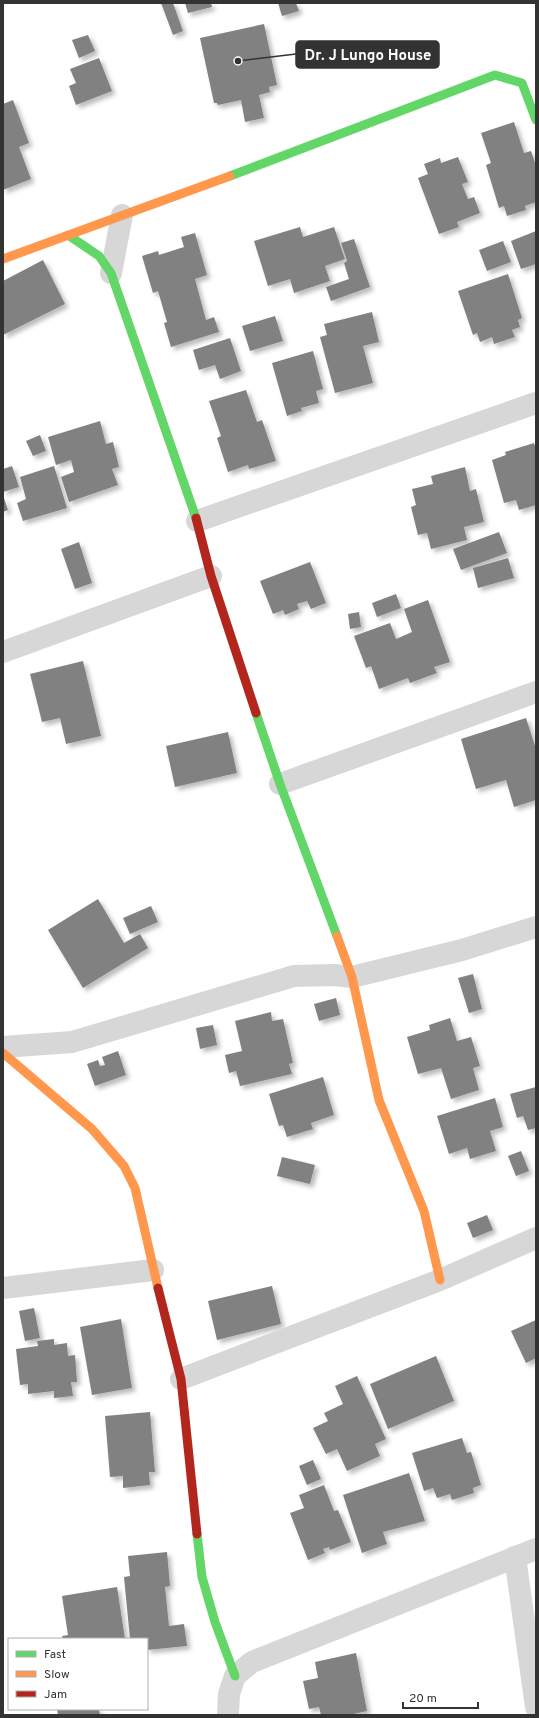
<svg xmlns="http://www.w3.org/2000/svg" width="539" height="1718" viewBox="0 0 539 1718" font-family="Overpass,sans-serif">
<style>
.building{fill:#818181;filter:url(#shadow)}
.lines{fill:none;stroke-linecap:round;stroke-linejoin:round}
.street{stroke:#d7d7d7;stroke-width:22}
.fast{stroke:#63d668;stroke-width:9}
.slow{stroke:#ff974d;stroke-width:9}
.jam{stroke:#b3261e;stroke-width:9}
.leader{fill:none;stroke:#333;stroke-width:1.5}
.callout-dot{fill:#333;stroke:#fff;stroke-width:1.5}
.callout{fill:#333;stroke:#333;stroke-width:1.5}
.callout-label{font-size:15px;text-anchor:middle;font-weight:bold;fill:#fff}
</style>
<defs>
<filter id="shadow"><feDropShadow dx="3.5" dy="3.5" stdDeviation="2" flood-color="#0004"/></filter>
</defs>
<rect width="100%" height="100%" fill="#fff"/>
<g class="building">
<path d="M161 3H173L183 31 173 35Z"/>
<path d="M185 3H211L212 7 188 13Z"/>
<path d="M278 3H296L299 11 282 16Z"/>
<path d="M264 24 277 85 269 87 270 92 259 95 264 118 245 122 241 100 218 105 217 103H214L200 38Z"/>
<path d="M88 35 95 51 79 58 72 40Z"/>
<path d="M99 58 112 91 76 105 69 86 76 83 70 69Z"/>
<path d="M13 100 29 143 19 147 31 179 3 190V104Z"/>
<path d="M514 122 524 153 531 151 536 166V202L525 206 526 210 507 216 504 206 499 208 486 165 491 163 481 133Z"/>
<path d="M458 157 468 182 462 184 468 199 474 197 480 213 457 222 459 227 439 234 418 178 428 174 424 164 440 158 441 163Z"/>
<path d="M300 227 303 237 334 227 345 259 325 266 330 281 294 293 290 279 268 286 254 241Z"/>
<path d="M536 231V264L521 269 511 241Z"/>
<path d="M195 233 207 275 195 279 206 320 214 317 219 332 171 347 164 323 167 322 158 291 153 293 142 256 158 251 159 255 184 247 181 237Z"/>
<path d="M354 239 370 287 331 301 326 287 349 279 344 263 347 261 341 243Z"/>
<path d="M503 241 511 262 487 271 479 250Z"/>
<path d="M43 260 65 304 3 335V281Z"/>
<path d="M508 274 522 318 518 320 520 327 512 330 515 337 494 344 492 337 480 342 477 333 473 335 458 291Z"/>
<path d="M372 312 379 342 363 346 373 383 335 393 320 337 327 335 324 324Z"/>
<path d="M275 316 283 341 250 351 242 326Z"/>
<path d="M230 338 241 371 220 379 215 365 199 370 193 350Z"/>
<path d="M313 351 323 389 316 391 319 403 301 408 302 411 287 416 272 363Z"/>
<path d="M246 390 257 422 262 420 276 461 249 469 248 465 228 472 217 438 221 436 209 401Z"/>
<path d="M100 421 106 444 113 442 119 467 112 469 118 485 69 502 61 477 74 472 71 460 56 465 48 437Z"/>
<path d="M40 435 46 451 33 456 26 441Z"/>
<path d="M534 443 536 449V505L519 510 516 500 504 503 492 460 506 455 505 452Z"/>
<path d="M12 466 19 487 3 492V469Z"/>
<path d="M54 466 67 508 23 521 17 503 26 499 20 477Z"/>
<path d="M465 467 470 491 476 489 484 522 464 527 467 540 431 549 427 533 418 535 411 507 416 505 412 489 433 484 431 476Z"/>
<path d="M3 495 8 510 3 512Z"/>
<path d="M499 532 507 553 461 570 453 549Z"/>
<path d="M79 542 92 583 75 589 61 549Z"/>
<path d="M508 558 514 578 478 588 473 568Z"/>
<path d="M310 562 326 603 311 609 307 601 297 604 299 609 285 615 283 610 273 614 260 581Z"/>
<path d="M396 594 401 608 377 617 372 603Z"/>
<path d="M428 600 450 662 434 667 437 673 410 683 408 678 379 689 371 666 366 668 354 636 390 623 396 639 412 632 404 609Z"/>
<path d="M359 612 361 627 350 629 348 614Z"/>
<path d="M83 661 101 736 66 744 60 718 42 722 30 674Z"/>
<path d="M526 718 536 749V800L514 807 506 780 476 789 461 739Z"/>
<path d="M228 732 237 773 175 787 166 746Z"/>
<path d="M98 899 124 943 140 934 148 948 83 988 48 930Z"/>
<path d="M151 906 158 922 130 934 123 918Z"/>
<path d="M473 974 482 1009 469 1013 458 978Z"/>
<path d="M336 998 340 1015 319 1021 314 1004Z"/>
<path d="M271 1012 272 1021 283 1019 293 1063 289 1064 292 1074 240 1086 236 1071 229 1073 225 1055 242 1051 235 1021Z"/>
<path d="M450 1018 457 1041 471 1037 480 1066 473 1068 479 1090 451 1099 441 1068 418 1074 407 1037 430 1030 429 1025Z"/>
<path d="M213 1025 217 1045 200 1049 196 1028Z"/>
<path d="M118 1051 126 1075 95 1086 87 1064 98 1060 100 1066 105 1065 102 1057Z"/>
<path d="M323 1077 334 1115 311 1123 313 1129 287 1137 283 1125 279 1126 269 1094Z"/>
<path d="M536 1087V1128L528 1130 523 1116 517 1118 510 1094Z"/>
<path d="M495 1098 503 1127 490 1131 496 1151 470 1159 467 1148 449 1154 437 1116Z"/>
<path d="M521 1151 529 1171 516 1176 508 1156Z"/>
<path d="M282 1157 315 1165 310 1184 277 1176Z"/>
<path d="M487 1215 493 1230 473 1238 467 1223Z"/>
<path d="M272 1286 281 1324 217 1340 208 1301Z"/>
<path d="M34 1308 40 1338 25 1341 19 1311Z"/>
<path d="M121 1319 132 1388 92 1395 80 1327Z"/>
<path d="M536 1320V1358L526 1363 511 1331Z"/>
<path d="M54 1339V1345L67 1343 68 1356 75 1355 77 1382H71L73 1396 54 1398V1391L28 1394V1384L20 1385 16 1349 38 1346 37 1341Z"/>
<path d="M436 1356 454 1401 388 1429 370 1384Z"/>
<path d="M357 1376 386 1439 375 1444 380 1456 347 1471 337 1449 326 1454 313 1428 328 1421 324 1413 343 1404 335 1386Z"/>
<path d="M150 1412 155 1472H149L150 1485 123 1488V1476L110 1477 105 1416Z"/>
<path d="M462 1438 467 1453 471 1452 481 1485 473 1488 474 1493 452 1500 450 1494 437 1498 433 1488 424 1491 412 1453Z"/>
<path d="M313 1460 321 1479 307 1485 299 1466Z"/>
<path d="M409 1473 425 1521 383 1532 387 1544 362 1553 343 1495Z"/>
<path d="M324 1485 334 1511 338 1510 351 1542 330 1550 329 1547 323 1549 325 1553 308 1560 290 1513 304 1508 299 1495Z"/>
<path d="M167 1552 170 1586 165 1587 169 1626 184 1624 187 1646 147 1650V1639H130L124 1577 130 1576 128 1556Z"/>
<path d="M117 1587 125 1639H63L62 1636 68 1635 62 1596Z"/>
<path d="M356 1653 367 1711 349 1715H321L319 1707 309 1709 303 1681 318 1678 315 1662Z"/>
<path d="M57 1709H99L100 1715H58Z"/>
</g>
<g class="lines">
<g class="street">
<path d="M111 273 122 215"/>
<path d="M197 521 536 403"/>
<path d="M3 652 211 576"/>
<path d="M280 784 536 692"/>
<path d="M3 1047 72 1042 294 976 334 975 352 977 462 950 536 927"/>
<path d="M3 1288 153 1270"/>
<path d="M181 1379 440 1280 536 1238"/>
<path d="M515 1557 536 1707"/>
<path d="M228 1715 229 1694 235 1676 252 1662 536 1549"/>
</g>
<g class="fast">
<path d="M230 176 495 75 522 83 536 120"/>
<path d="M68 235 99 256 111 273 196 518"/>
<path d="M256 713 280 784 337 936"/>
<path d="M197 1534 202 1577 215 1622 235 1676"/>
</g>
<g class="slow">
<path d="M3 259 230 176"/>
<path d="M337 936 352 977 379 1100 424 1211 440 1280"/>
<path d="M3 1053 92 1129 124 1166 135 1188 158 1288"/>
</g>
<g class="jam">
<path d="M196 518 211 576 256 713"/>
<path d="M158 1288 181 1379 197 1534"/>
</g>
</g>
<path class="leader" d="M238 61L296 54"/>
<circle class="callout-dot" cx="238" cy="61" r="4"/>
<rect class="callout" x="296" y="41" width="143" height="27" rx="4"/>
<g class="callout-label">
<text x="368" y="60">Dr. J Lungo House</text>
</g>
<rect width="539" height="1718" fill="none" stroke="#333333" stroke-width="8"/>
<rect x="8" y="1638" width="140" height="72" fill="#ffffff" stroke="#adadad"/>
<rect x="16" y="1651" width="20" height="6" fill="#63d668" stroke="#adadad"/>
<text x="44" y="1658" font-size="12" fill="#333333">Fast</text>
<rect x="16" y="1671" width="20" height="6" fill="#ff974d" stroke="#adadad"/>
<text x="44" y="1678" font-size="12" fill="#333333">Slow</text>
<rect x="16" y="1691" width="20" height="6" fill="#b3261e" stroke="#adadad"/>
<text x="44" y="1698" font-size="12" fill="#333333">Jam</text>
<path d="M403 1702v6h75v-6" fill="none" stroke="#333333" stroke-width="2"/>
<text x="409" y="1702" font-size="12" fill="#333333" stroke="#ffffff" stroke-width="3" paint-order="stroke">20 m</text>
</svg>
